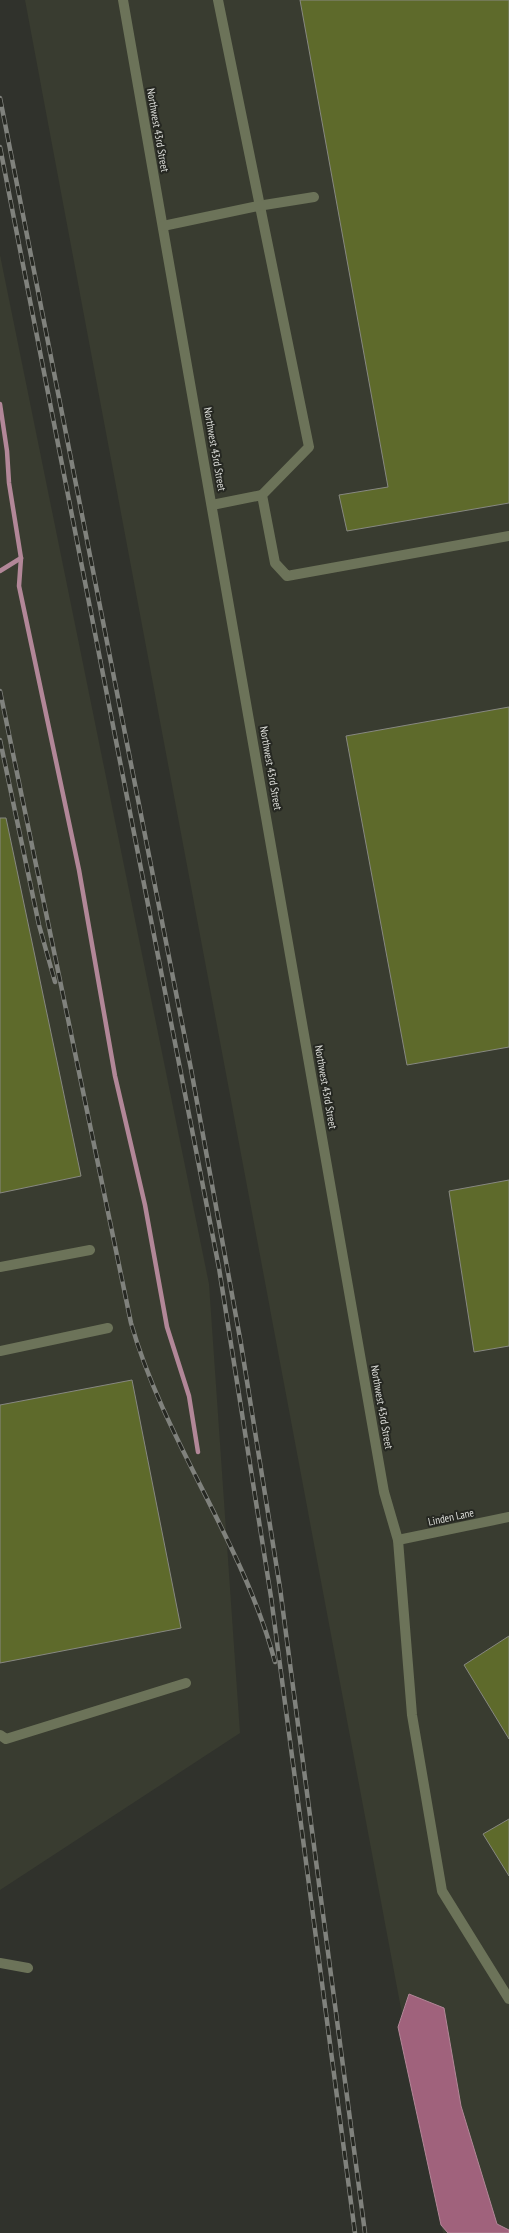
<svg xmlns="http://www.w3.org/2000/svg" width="509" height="2233" viewBox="0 0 509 2233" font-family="'PT Sans Narrow',sans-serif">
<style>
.built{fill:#393c30}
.water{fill:#a0627c;stroke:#b28798}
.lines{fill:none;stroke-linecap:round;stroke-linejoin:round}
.stream{stroke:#b28798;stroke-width:4.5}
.building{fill:#5e6a2b;stroke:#878881}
.minor{stroke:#6c7359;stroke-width:10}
.rail-casing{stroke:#80827d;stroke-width:4.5}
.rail{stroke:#262822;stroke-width:3;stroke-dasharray:9;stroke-linecap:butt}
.labels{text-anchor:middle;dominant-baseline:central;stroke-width:4;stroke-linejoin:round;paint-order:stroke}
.street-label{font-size:11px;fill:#dddeda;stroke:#262822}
</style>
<rect width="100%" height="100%" fill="#30322c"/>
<g class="built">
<path d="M25 0H509V2233H443Z"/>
<path d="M0 255 209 1284 240 1733 0 1890Z"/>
</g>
<path class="water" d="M409 1994 444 2008 461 2106 497 2224 509 2230V2233H448L441 2225 398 2027Z"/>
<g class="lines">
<g class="stream">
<path d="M0 404 7 451 9 483 21 558 19 586 79 870 115 1076 145 1205 167 1327 189 1396 198 1452"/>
<path d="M0 571 21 558"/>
</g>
</g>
<g class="building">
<path d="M300 0H509V503L347 531 339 495 388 487Z"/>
<path d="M509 707V1047L407 1065 346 736Z"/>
<path d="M0 818H6L81 1176 0 1193Z"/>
<path d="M509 1180V1346L474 1352 449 1191Z"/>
<path d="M132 1380 181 1628 0 1663V1405Z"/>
<path d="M509 1636V1739L464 1665Z"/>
<path d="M509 1819V1876L483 1834Z"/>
</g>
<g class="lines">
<g class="minor">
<path d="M123 0 384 1492 398 1540 412 1715 442 1891 509 1999"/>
<path d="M218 0 309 447 262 495 275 563 287 576 509 536"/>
<path d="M163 226 258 206 314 197"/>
<path d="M212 505 262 495"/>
<path d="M0 1267 90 1250"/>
<path d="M0 1351 108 1328"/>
<path d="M398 1540 509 1517"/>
<path d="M0 1735 6 1739 186 1683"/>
<path d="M0 1963 28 1968"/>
</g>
<defs>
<g id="rail">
<path d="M0 98 191 1069 241 1344 280 1588 365 2233"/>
<path d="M0 147 219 1268 271 1597 355 2233"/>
<path d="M0 691 131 1323C165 1442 243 1542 275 1662"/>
<path d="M0 740 39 925 55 982"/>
</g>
</defs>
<use href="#rail" class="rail-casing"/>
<use href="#rail" class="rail"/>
</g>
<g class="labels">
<g class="street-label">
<text transform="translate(158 130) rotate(80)">Northwest 43rd Street</text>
<text transform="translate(215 449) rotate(80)">Northwest 43rd Street</text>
<text transform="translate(271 768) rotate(80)">Northwest 43rd Street</text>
<text transform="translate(326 1087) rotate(80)">Northwest 43rd Street</text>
<text transform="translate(382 1407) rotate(80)">Northwest 43rd Street</text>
<text transform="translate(451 1517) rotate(-12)">Linden Lane</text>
</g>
</g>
</svg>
